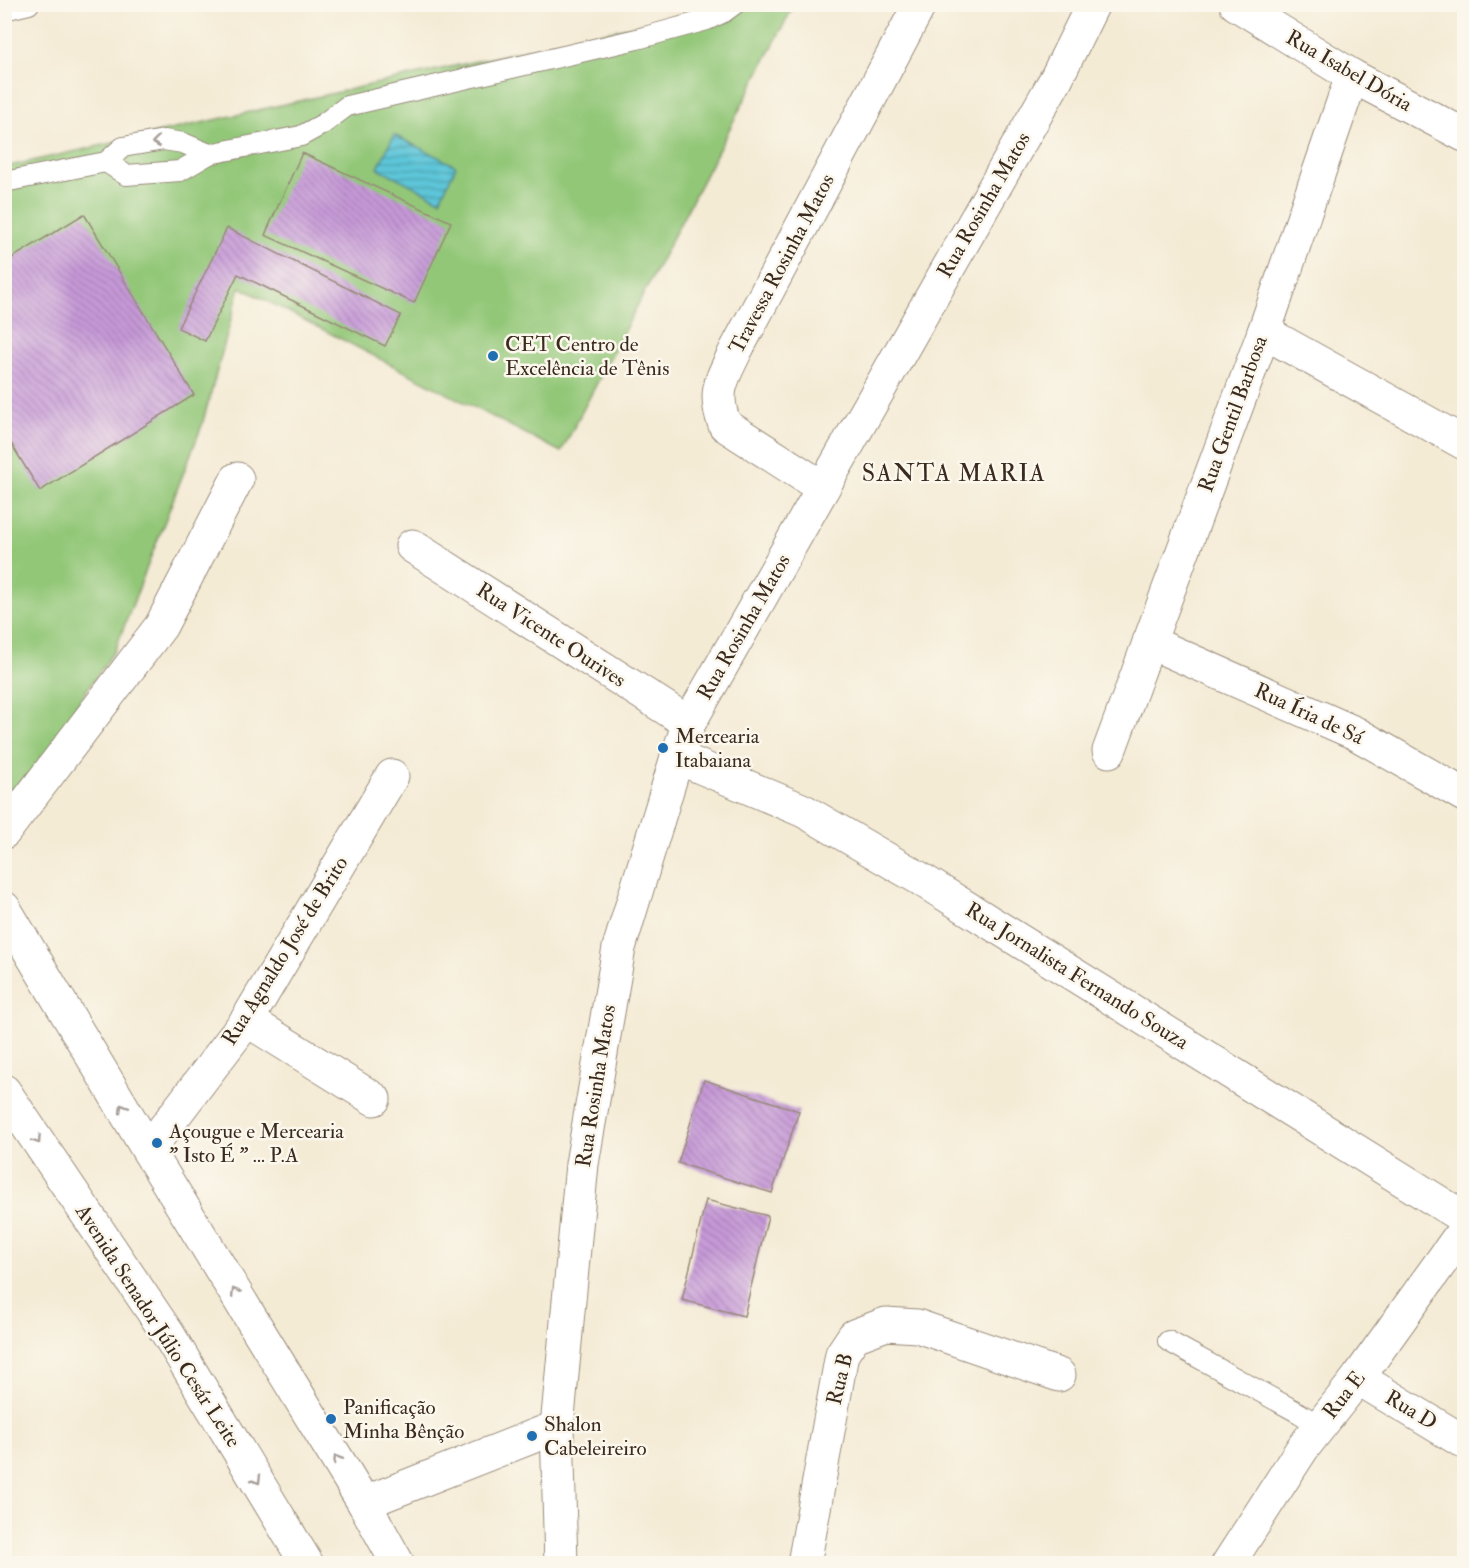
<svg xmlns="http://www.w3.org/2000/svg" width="1469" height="1568" viewBox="0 0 1469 1568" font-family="'IM FELL Double Pica',serif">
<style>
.green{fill:#93c778;stroke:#67784b;stroke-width:1.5}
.water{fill:url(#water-rules);stroke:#4c787c;stroke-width:1.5}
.building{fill:url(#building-back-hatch)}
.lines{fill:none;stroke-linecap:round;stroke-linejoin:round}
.lane-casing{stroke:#988a7a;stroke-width:22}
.street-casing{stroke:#988a7a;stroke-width:35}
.secondary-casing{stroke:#988a7a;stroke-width:35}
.lane{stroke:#fff;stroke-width:20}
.street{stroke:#fff;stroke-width:33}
.secondary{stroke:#fff;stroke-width:33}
.oneway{stroke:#a79f9a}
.poi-dot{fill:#1f6fb2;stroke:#fbf7ec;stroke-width:2}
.labels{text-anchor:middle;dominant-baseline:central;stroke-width:5;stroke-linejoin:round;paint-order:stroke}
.street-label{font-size:21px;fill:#3b2a1e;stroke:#fbf7ec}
.poi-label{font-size:21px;fill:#3b2a1e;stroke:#fbf7ec;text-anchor:start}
.quarter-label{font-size:24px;letter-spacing:1.5px;fill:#3b2a1e;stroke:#fbf7ec}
</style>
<defs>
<pattern id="water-rules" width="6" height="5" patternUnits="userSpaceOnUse" patternTransform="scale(1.5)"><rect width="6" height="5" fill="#5dc6d9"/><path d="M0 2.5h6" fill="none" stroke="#4ea1af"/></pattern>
<pattern id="building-back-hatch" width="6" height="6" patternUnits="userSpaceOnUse" patternTransform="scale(1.5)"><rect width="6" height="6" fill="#c699d8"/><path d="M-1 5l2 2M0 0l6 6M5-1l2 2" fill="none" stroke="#a27daf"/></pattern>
</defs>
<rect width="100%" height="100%" fill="#fbf7ec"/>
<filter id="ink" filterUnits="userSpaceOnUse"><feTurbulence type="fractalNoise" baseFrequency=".0167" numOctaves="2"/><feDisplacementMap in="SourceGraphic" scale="12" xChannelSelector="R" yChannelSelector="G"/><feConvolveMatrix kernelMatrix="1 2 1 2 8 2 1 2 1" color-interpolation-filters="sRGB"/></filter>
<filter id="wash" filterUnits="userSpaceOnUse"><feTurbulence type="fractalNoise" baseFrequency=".008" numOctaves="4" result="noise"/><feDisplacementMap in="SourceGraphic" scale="24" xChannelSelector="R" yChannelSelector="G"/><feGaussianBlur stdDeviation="1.35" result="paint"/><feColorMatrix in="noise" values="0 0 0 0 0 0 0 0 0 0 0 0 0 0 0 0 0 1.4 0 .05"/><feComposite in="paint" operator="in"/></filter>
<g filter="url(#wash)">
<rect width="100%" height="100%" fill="#f4ebd5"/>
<path class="green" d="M726 5H794L561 452 240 287 202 425 115 650 82 697 34 779 5 807V167Z"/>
<path class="water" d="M394 135 456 166 440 200 378 168Z"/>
<g id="blocks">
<g class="building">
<path d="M302 153 451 222 414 303 265 235Z"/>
<path d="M84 214 194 395 40 491 4 432V263Z"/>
<path d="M227 228 401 315 385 346 238 274 205 341 178 328Z"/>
<path d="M704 1080 799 1111 772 1193 678 1163Z"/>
<path d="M706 1200 768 1216 744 1316 682 1300Z"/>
</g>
</g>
</g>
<g filter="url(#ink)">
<use href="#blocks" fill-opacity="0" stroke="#988a7a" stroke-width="1.5"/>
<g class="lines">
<defs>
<g id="lane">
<path d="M4 10 29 4"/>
<path d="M106 162 126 175 180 171 209 154 301 136 323 124 347 106 637 39 707 20 724 12 735 4"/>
<path d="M4 182 106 162 123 147 164 140 183 143 209 154"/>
<path d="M1168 1341 1299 1413 1320 1426"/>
</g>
<g id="street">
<path d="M1236 4 1352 76 1464 135"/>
<path d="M1264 332 1464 443"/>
<path d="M823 488 725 425C712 392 722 379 736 350L920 4"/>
<path d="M412 546 689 723"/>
<path d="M1149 642 1355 733 1464 795"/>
<path d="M1109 751 1264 332 1352 76"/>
<path d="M677 757 804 811 919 878 1464 1218"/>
<path d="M4 832 161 626 237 479"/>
<path d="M247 1020 374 1099"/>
<path d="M148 1150 247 1020 392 776"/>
<path d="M1358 1378 1464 1442"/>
<path d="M364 1503 557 1427"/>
<path d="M561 1564 557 1427 582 1164 619 948 677 757 689 723 1056 79 1093 4"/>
<path d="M804 1564 842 1354 854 1336 886 1324 917 1326 1059 1375"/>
<path d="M1228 1564 1302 1449 1358 1378 1464 1230"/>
</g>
<g id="secondary">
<path d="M4 908 148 1150 364 1503 398 1564"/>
<path d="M4 1091 168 1334 307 1564"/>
</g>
</defs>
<use href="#lane" class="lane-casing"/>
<use href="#street" class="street-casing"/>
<use href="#secondary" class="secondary-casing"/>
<use href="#lane" class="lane"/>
<use href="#street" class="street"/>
<use href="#secondary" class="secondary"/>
</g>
<defs><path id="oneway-chevron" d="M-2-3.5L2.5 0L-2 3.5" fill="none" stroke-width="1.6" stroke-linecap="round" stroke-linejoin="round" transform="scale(1.5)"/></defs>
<g class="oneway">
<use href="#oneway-chevron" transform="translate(156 142) rotate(173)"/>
<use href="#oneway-chevron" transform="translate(123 1108) rotate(-121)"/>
<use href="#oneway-chevron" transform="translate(37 1140) rotate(56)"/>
<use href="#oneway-chevron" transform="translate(235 1292) rotate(-121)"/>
<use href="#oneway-chevron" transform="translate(337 1459) rotate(-121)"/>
<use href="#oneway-chevron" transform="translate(257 1480) rotate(59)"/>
</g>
</g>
<g class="poi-dot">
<circle cx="493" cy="356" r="6"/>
<circle cx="663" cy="748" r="6"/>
<circle cx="157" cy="1143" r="6"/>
<circle cx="331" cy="1419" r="6"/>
<circle cx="532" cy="1436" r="6"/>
</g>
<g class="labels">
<g class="street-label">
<text transform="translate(1349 71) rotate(30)">Rua Isabel Dória</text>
<text transform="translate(984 205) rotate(-60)">Rua Rosinha Matos</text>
<text transform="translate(782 264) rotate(-62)">Travessa Rosinha Matos</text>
<text transform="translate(1233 414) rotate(-70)">Rua Gentil Barbosa</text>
<text transform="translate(744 627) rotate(-60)">Rua Rosinha Matos</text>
<text transform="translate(551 635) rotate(33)">Rua Vicente Ourives</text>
<text transform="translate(1309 714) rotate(25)">Rua Íria de Sá</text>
<text transform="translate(285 951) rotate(-58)">Rua Agnaldo José de Brito</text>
<text transform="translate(1077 976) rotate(32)">Rua Jornalista Fernando Souza</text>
<text transform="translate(596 1086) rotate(-81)">Rua Rosinha Matos</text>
<text transform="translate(158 1326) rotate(57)">Avenida Senador Júlio Cesár Leite</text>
<text transform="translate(840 1379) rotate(-76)">Rua B</text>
<text transform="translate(1344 1395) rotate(-52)">Rua E</text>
<text transform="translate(1411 1410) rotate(31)">Rua D</text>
</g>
<g class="poi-label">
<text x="505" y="344">CET Centro de<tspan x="505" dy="24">Excelência de Tênis</tspan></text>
<text x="675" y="736">Mercearia<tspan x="675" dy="24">Itabaiana</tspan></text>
<text x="169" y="1131">Açougue e Mercearia<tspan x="169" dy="24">" Isto É " ... P.A</tspan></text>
<text x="343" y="1407">Panificação<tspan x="343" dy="24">Minha Bênção</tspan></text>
<text x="544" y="1424">Shalon<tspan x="544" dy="24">Cabeleireiro</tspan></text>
</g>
<g class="quarter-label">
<text x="954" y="473">SANTA MARIA</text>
</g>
</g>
<rect width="1469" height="1568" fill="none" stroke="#fbf7ec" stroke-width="24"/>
</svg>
